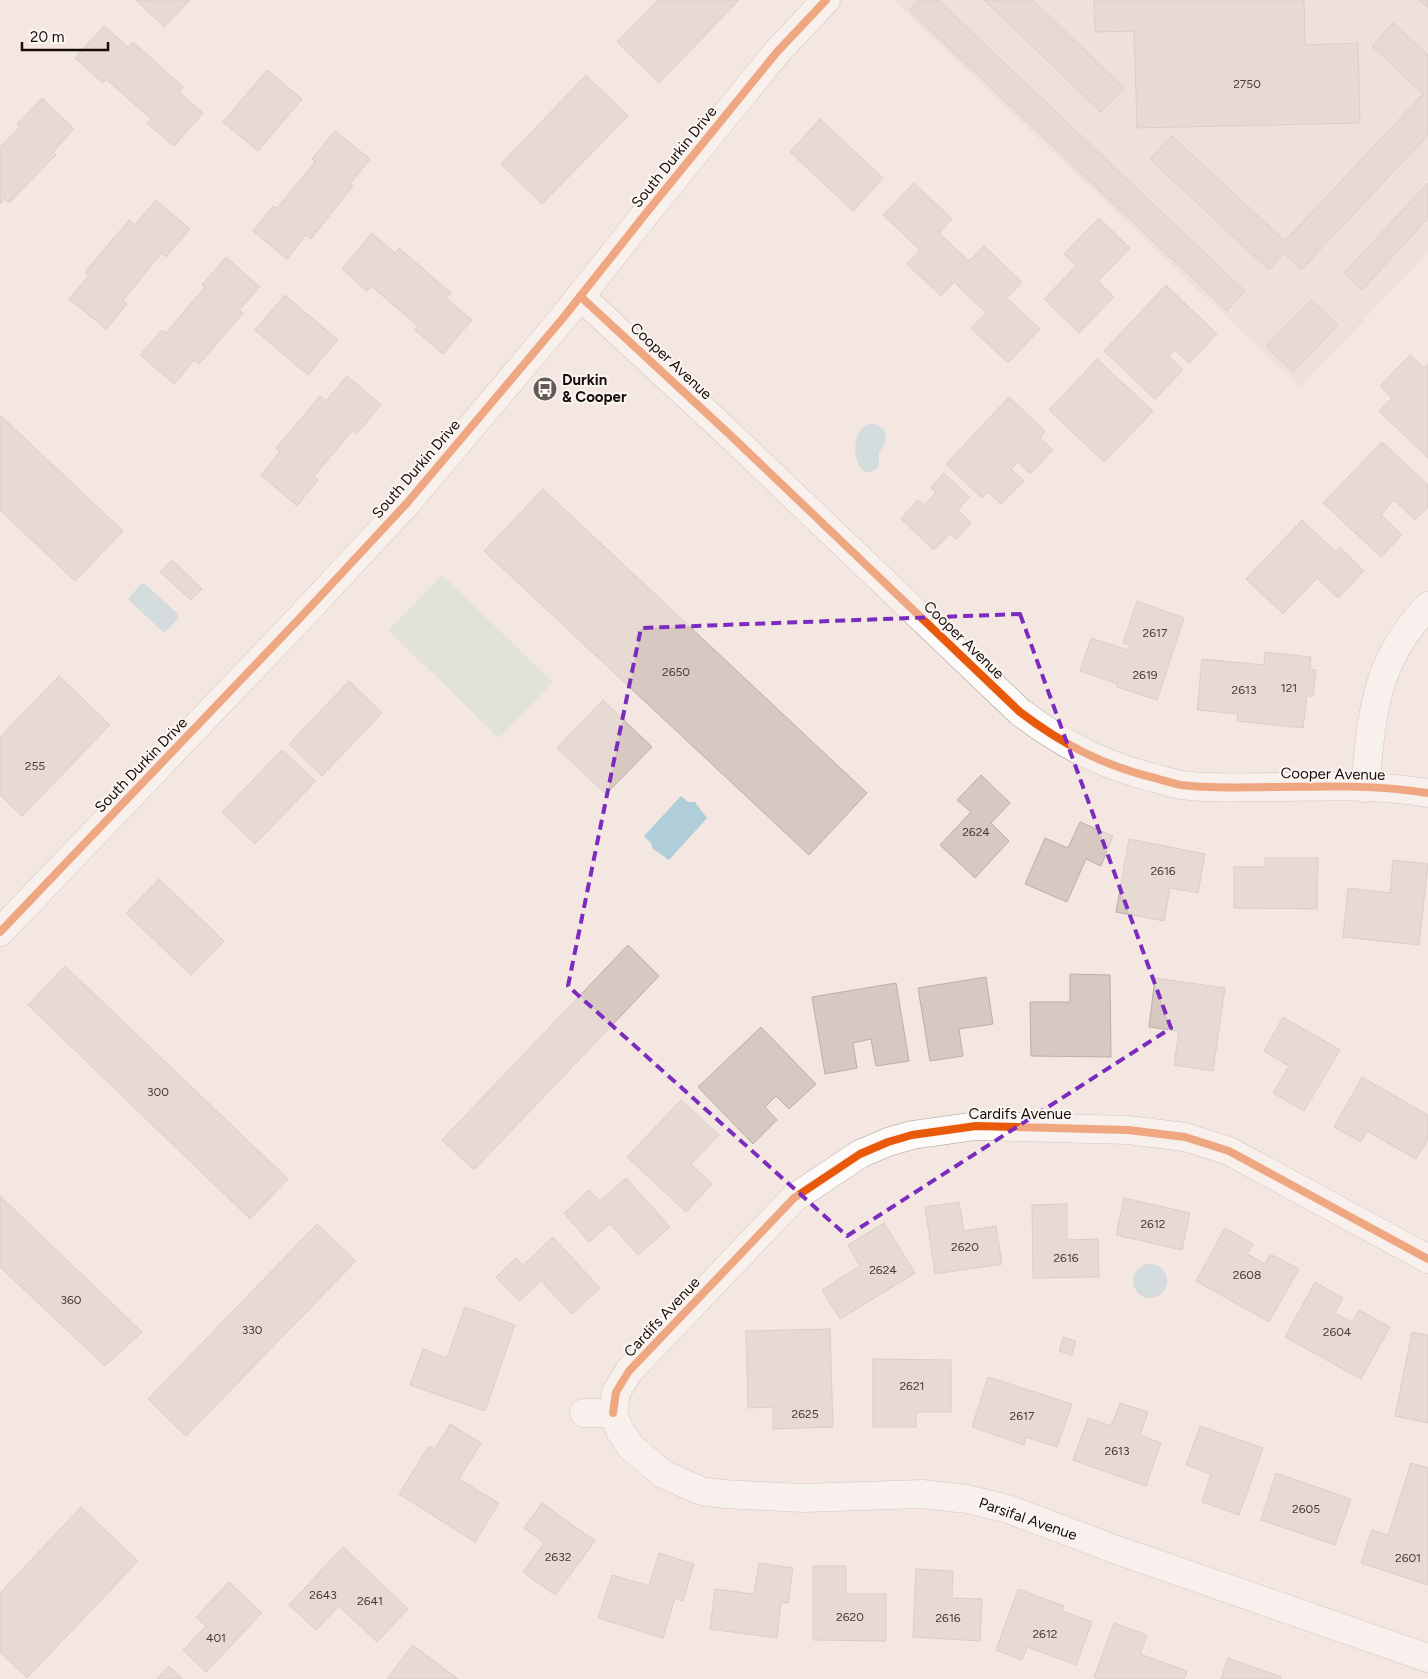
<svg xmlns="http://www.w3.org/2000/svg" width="1428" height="1679" viewBox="0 0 1428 1679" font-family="Figtree,sans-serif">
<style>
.commercial{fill:#e9d8cf}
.green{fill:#cbddcf}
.water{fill:#b0ced9}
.building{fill:#d7c9c2;stroke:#baafaa}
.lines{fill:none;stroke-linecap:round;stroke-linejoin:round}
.minor-casing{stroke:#a89d98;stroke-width:29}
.minor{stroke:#fdfbfa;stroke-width:28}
.cycleway-casing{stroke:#fcf6f3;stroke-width:11}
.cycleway{stroke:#e8590c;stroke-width:8}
.marked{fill:none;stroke:#7b2cbf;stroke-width:4;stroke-dasharray:10 6;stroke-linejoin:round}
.labels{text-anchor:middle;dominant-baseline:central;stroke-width:4;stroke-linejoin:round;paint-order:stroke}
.number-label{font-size:12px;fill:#463c36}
.street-label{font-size:15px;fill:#160d08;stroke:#fcf6f3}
.poi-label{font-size:15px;font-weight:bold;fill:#160d08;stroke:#fcf6f3;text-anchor:start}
</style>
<rect width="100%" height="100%" fill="#f4e7e1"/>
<path class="commercial" d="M893 0H1428V253L1300 387Z"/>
<path class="green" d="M442 575 553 682 499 738 388 630Z"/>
<g class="water">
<path d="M868 424H875L884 429C887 440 886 444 879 452V466C859 490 843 437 868 424Z"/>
<path d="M144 583 178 614V619L164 633 128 599 141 584Z"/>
<path d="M681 796 688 802H695L707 818 669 860 653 849 651 843 644 836Z"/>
<circle cx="1150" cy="1281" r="17"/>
</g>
<g class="building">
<path d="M136 0H190L164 27Z"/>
<path d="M658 0H739L659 83 617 42Z"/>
<path d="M918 0H938L1245 291 1227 311 909 10Z"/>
<path d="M984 0H1033L1124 88 1101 112Z"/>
<path d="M1094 0H1304L1305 45 1358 43 1360 123 1137 128 1134 31 1095 32Z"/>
<path d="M1419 0H1428V8Z"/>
<path d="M1393 23 1428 55V135L1301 270 1284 253 1269 270 1150 159 1172 136 1285 241 1423 94 1372 46Z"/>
<path d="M104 26 128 47 133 42 183 87 179 92 203 113 174 146 147 123 151 119 106 79 103 83 75 58Z"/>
<path d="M267 70 302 99 258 151 223 122Z"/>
<path d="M586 75 628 116 542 204 501 164Z"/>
<path d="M42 98 74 129 53 152 56 155 9 203 5 199 0 204V147L20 127 17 124Z"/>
<path d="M820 119 883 178 853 211 790 152Z"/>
<path d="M335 131 370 159 350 184 353 186 311 239 306 235 287 259 253 231 273 206 277 208 315 162 312 159Z"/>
<path d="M914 183 952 219 939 233 969 261 984 246 1022 282 1007 298 1040 329 1008 363 971 328 986 313 954 282 941 296 907 264 920 250 883 215Z"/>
<path d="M1428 183V218L1362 290 1344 273Z"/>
<path d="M156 200 190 229 166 257 162 253 123 300 127 304 106 329 69 299 89 276 85 272 129 220 135 225Z"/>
<path d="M1099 218 1130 248 1098 281 1114 297 1079 333 1044 299 1076 266 1064 254Z"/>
<path d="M372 233 395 253 399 248 451 293 446 298 472 320 443 354 415 330 418 326 371 286 367 291 342 269Z"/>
<path d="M226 257 260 287 239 310 243 313 199 364 194 360 174 384 140 355 162 330 166 333 205 287 202 285Z"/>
<path d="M1166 285 1217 334 1189 363 1175 350 1169 356 1183 370 1155 399 1104 351Z"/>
<path d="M285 295 338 340 308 375 255 330Z"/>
<path d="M1311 300 1338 325 1293 372 1266 346Z"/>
<path d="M1410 355 1424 368 1428 364V458L1379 411 1392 398 1380 386Z"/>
<path d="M1097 359 1153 411 1104 462 1049 410Z"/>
<path d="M347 376 381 405 357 433 353 430 314 476 318 480 297 506 261 475 280 452 276 448 320 396 326 401Z"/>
<path d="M1009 397 1045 431 1040 438 1053 450 1030 474 1018 462 1011 469 1024 481 1001 504 988 492 982 498 946 464Z"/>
<path d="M0 415 123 531 75 581 0 510Z"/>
<path d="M1382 442 1428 485V507L1415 520 1394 500 1381 515 1402 535 1381 557 1323 503Z"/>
<path d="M944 473 969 497 958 510 971 523 956 539 950 534 934 550 901 519 918 500 924 505 936 493 931 487Z"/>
<path d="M543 489 867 793 809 855 484 551Z"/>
<path d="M1302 520 1336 552 1340 547 1364 571 1338 598 1317 578 1283 614 1246 579Z"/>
<path d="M172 560 202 589 191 600 160 572Z"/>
<path d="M1137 601 1184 618 1157 700 1117 687 1118 684 1080 671 1091 638 1128 650 1130 645 1123 643Z"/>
<path d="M1265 652 1311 657 1310 669 1316 670 1313 696H1307L1303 728 1237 721 1238 714 1197 710 1202 659 1264 665Z"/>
<path d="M59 676 110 725 22 816 0 795V737Z"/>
<path d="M349 681 382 713 322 776 289 744Z"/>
<path d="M603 700 652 747 606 794 557 748Z"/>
<path d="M282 750 316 781 255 844 222 812Z"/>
<path d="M981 775 1010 803 991 823 1009 841 975 878 940 845 971 812 957 800Z"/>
<path d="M1080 822 1113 836 1101 866 1086 859 1067 902 1025 884 1045 838 1068 848Z"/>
<path d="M1129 839 1205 854 1198 893 1170 888 1164 921 1116 912Z"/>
<path d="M1265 858H1318L1317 909 1234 908V867H1265Z"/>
<path d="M1393 860 1428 864 1419 945 1343 937 1348 888 1390 893Z"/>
<path d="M159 879 224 941 191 975 126 913Z"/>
<path d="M628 945 659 976 474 1170 442 1140Z"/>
<path d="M65 966 288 1179 250 1219 28 1005Z"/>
<path d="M1070 974 1110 975 1111 1057 1031 1056 1030 1002H1070Z"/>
<path d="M986 977 993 1024 959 1029 963 1056 930 1061 918 988Z"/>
<path d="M1155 978 1225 988 1213 1071 1174 1065 1179 1031 1149 1027Z"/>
<path d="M896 983 909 1061 876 1066 871 1039 853 1043 857 1068 825 1074 812 997Z"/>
<path d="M1283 1017 1340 1050 1304 1111 1273 1093 1289 1066 1264 1051Z"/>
<path d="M761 1027 816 1084 789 1109 776 1096 765 1107 777 1120 753 1144 698 1087Z"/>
<path d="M1362 1077 1428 1115V1139L1416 1159 1367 1131 1361 1142 1334 1127Z"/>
<path d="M681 1100 719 1135 691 1164 712 1184 686 1212 627 1157Z"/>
<path d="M626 1178 670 1227 638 1255 610 1224 589 1242 564 1213 589 1190 600 1201Z"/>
<path d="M0 1196 142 1332 105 1366 0 1267Z"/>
<path d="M1124 1198 1190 1213 1182 1250 1116 1235Z"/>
<path d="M959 1202 964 1231 996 1226 1002 1264 935 1274 925 1207Z"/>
<path d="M1067 1204V1240L1098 1239 1099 1277 1033 1278 1032 1205Z"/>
<path d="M884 1223 915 1273 840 1319 822 1290 860 1266 848 1245Z"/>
<path d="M317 1224 356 1261 186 1436 148 1399Z"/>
<path d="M1225 1228 1253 1244 1247 1254 1265 1264 1270 1254 1299 1269 1269 1322 1196 1281Z"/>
<path d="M553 1237 600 1288 572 1314 541 1281 519 1301 496 1277 516 1258 523 1265Z"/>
<path d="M1315 1282 1343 1298 1335 1313 1352 1322 1359 1310 1390 1327 1361 1379 1285 1337Z"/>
<path d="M465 1307 515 1325 485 1411 410 1385 423 1349 447 1358Z"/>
<path d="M830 1329 833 1427 773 1429V1407L748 1408 746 1331Z"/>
<path d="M1412 1332 1428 1335V1423L1395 1416Z"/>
<path d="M1063 1337 1076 1341 1072 1355 1059 1351Z"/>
<path d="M873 1359 951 1360V1412H916V1427H873Z"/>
<path d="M988 1377 1072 1404 1057 1447 1026 1437 1024 1445 972 1427Z"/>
<path d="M1120 1403 1148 1412 1140 1435 1161 1443 1146 1486 1073 1460 1088 1418 1111 1426Z"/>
<path d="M450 1424 481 1443 459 1479 499 1503 475 1542 399 1494 429 1446 435 1449Z"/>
<path d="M1200 1426 1263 1448 1239 1515 1202 1502 1211 1474 1186 1465Z"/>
<path d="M1411 1463 1428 1468V1585L1361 1563 1372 1530 1388 1535Z"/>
<path d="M1276 1473 1351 1499 1335 1545 1261 1520Z"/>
<path d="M542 1503 595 1541 555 1595 523 1572 544 1543 524 1528Z"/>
<path d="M81 1507 138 1561 27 1678 0 1652V1593Z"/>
<path d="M343 1547 408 1609 377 1642 339 1606 316 1630 289 1605Z"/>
<path d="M659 1553 694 1564 683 1601 675 1598 663 1638 598 1618 612 1575 649 1586Z"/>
<path d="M759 1563 793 1568 788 1603 781 1602 777 1638 710 1629 715 1589 754 1594Z"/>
<path d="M813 1566H846V1594H886V1641L813 1640Z"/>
<path d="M916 1569 953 1571 952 1598 982 1599 980 1641 913 1637Z"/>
<path d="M229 1582 262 1613 206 1672 183 1650 206 1626 196 1617Z"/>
<path d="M1018 1589 1064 1606 1062 1611 1092 1622 1076 1665 1027 1647 1022 1660 996 1650Z"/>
<path d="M1114 1623 1147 1635 1140 1654 1187 1671 1184 1679H1098L1094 1677Z"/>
<path d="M413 1645 458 1679H387Z"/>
<path d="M1228 1658 1281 1677V1679H1221Z"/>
<path d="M169 1666 183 1679H157Z"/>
</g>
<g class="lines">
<defs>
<g id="minor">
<path d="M580 296 728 433 1020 712C1062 744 1104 766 1155 778 1164 781 1173 783 1181 785 1213 789 1245 787 1276 787 1326 786 1378 785 1428 793"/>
<path d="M1365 788C1372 714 1374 663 1428 606"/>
<path d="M0 932 300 618 407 503 563 318 647 212 777 52 826 0"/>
<path d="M584 1413H613"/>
<path d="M613 1413 616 1392 629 1371 794 1198 860 1154 888 1142 912 1135 976 1126 1128 1130 1185 1137 1229 1151 1428 1259"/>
<path d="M613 1413 620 1431 631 1447 663 1474 701 1491 723 1494 804 1498 922 1494 967 1499 1008 1509 1114 1549 1428 1658"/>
</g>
</defs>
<use href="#minor" class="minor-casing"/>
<use href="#minor" class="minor"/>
<defs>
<g id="cycleway">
<path d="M580 296 728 433 1020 712C1062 744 1104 766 1155 778 1164 781 1173 783 1181 785 1213 789 1245 787 1276 787 1326 786 1378 785 1428 793"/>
<path d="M0 932 300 618 407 503 563 318 647 212 777 52 826 0"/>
<path d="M613 1413 616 1392 629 1371 794 1198 860 1154 888 1142 912 1135 976 1126 1128 1130 1185 1137 1229 1151 1428 1259"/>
</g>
</defs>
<use href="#cycleway" class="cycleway-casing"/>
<use href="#cycleway" class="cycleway"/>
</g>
<path d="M0 0H1428V1679H0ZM1020 614 1171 1028 847 1236 568 986 641 628Z" fill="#f4e7e1" fill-opacity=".55" fill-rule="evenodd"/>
<path class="marked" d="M1020 614 1171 1028 847 1236 568 986 641 628Z"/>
<defs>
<symbol id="bus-disc" viewBox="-11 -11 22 22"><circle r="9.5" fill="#645954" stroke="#fcf6f3"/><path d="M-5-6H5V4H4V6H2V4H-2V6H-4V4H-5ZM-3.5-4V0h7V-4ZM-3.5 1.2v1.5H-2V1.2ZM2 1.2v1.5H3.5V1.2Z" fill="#fff"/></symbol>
</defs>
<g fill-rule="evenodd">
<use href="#bus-disc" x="531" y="375" width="28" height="28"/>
</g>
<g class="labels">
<g class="number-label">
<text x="1247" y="84">2750</text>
<text x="1155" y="633">2617</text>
<text x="676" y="672">2650</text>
<text x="1145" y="675">2619</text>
<text x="1289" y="688">121</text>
<text x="1244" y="690">2613</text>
<text x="35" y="766">255</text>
<text x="976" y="832">2624</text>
<text x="1163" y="871">2616</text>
<text x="158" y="1092">300</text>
<text x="1153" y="1224">2612</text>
<text x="965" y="1247">2620</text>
<text x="1066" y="1258">2616</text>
<text x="883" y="1270">2624</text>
<text x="1247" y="1275">2608</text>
<text x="71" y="1300">360</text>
<text x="252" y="1330">330</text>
<text x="1337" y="1332">2604</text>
<text x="912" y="1386">2621</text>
<text x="805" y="1414">2625</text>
<text x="1022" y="1416">2617</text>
<text x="1117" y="1451">2613</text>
<text x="1306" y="1509">2605</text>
<text x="558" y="1557">2632</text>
<text x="1408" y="1558">2601</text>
<text x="323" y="1595">2643</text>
<text x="370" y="1601">2641</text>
<text x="850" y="1617">2620</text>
<text x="948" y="1618">2616</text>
<text x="1045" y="1634">2612</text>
<text x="216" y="1638">401</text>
</g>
<g class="street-label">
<text transform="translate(674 157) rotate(-51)">South Durkin Drive</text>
<text transform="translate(671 361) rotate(43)">Cooper Avenue</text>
<text transform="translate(416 469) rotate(-49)">South Durkin Drive</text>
<text transform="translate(964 640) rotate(44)">Cooper Avenue</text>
<text transform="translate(141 765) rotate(-46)">South Durkin Drive</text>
<text transform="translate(1333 774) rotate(1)">Cooper Avenue</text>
<text x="1020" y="1114">Cardifs Avenue</text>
<text transform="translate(662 1317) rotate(-47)">Cardifs Avenue</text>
<text transform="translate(1028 1519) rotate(19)">Parsifal Avenue</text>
</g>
<g class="poi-label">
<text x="562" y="380">Durkin<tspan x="562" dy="17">&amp; Cooper</tspan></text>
</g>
</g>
<path d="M22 42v8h86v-8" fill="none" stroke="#160d08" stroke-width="2.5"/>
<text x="30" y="42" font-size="15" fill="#160d08" stroke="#fcf6f3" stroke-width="4" paint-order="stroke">20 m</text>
</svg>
